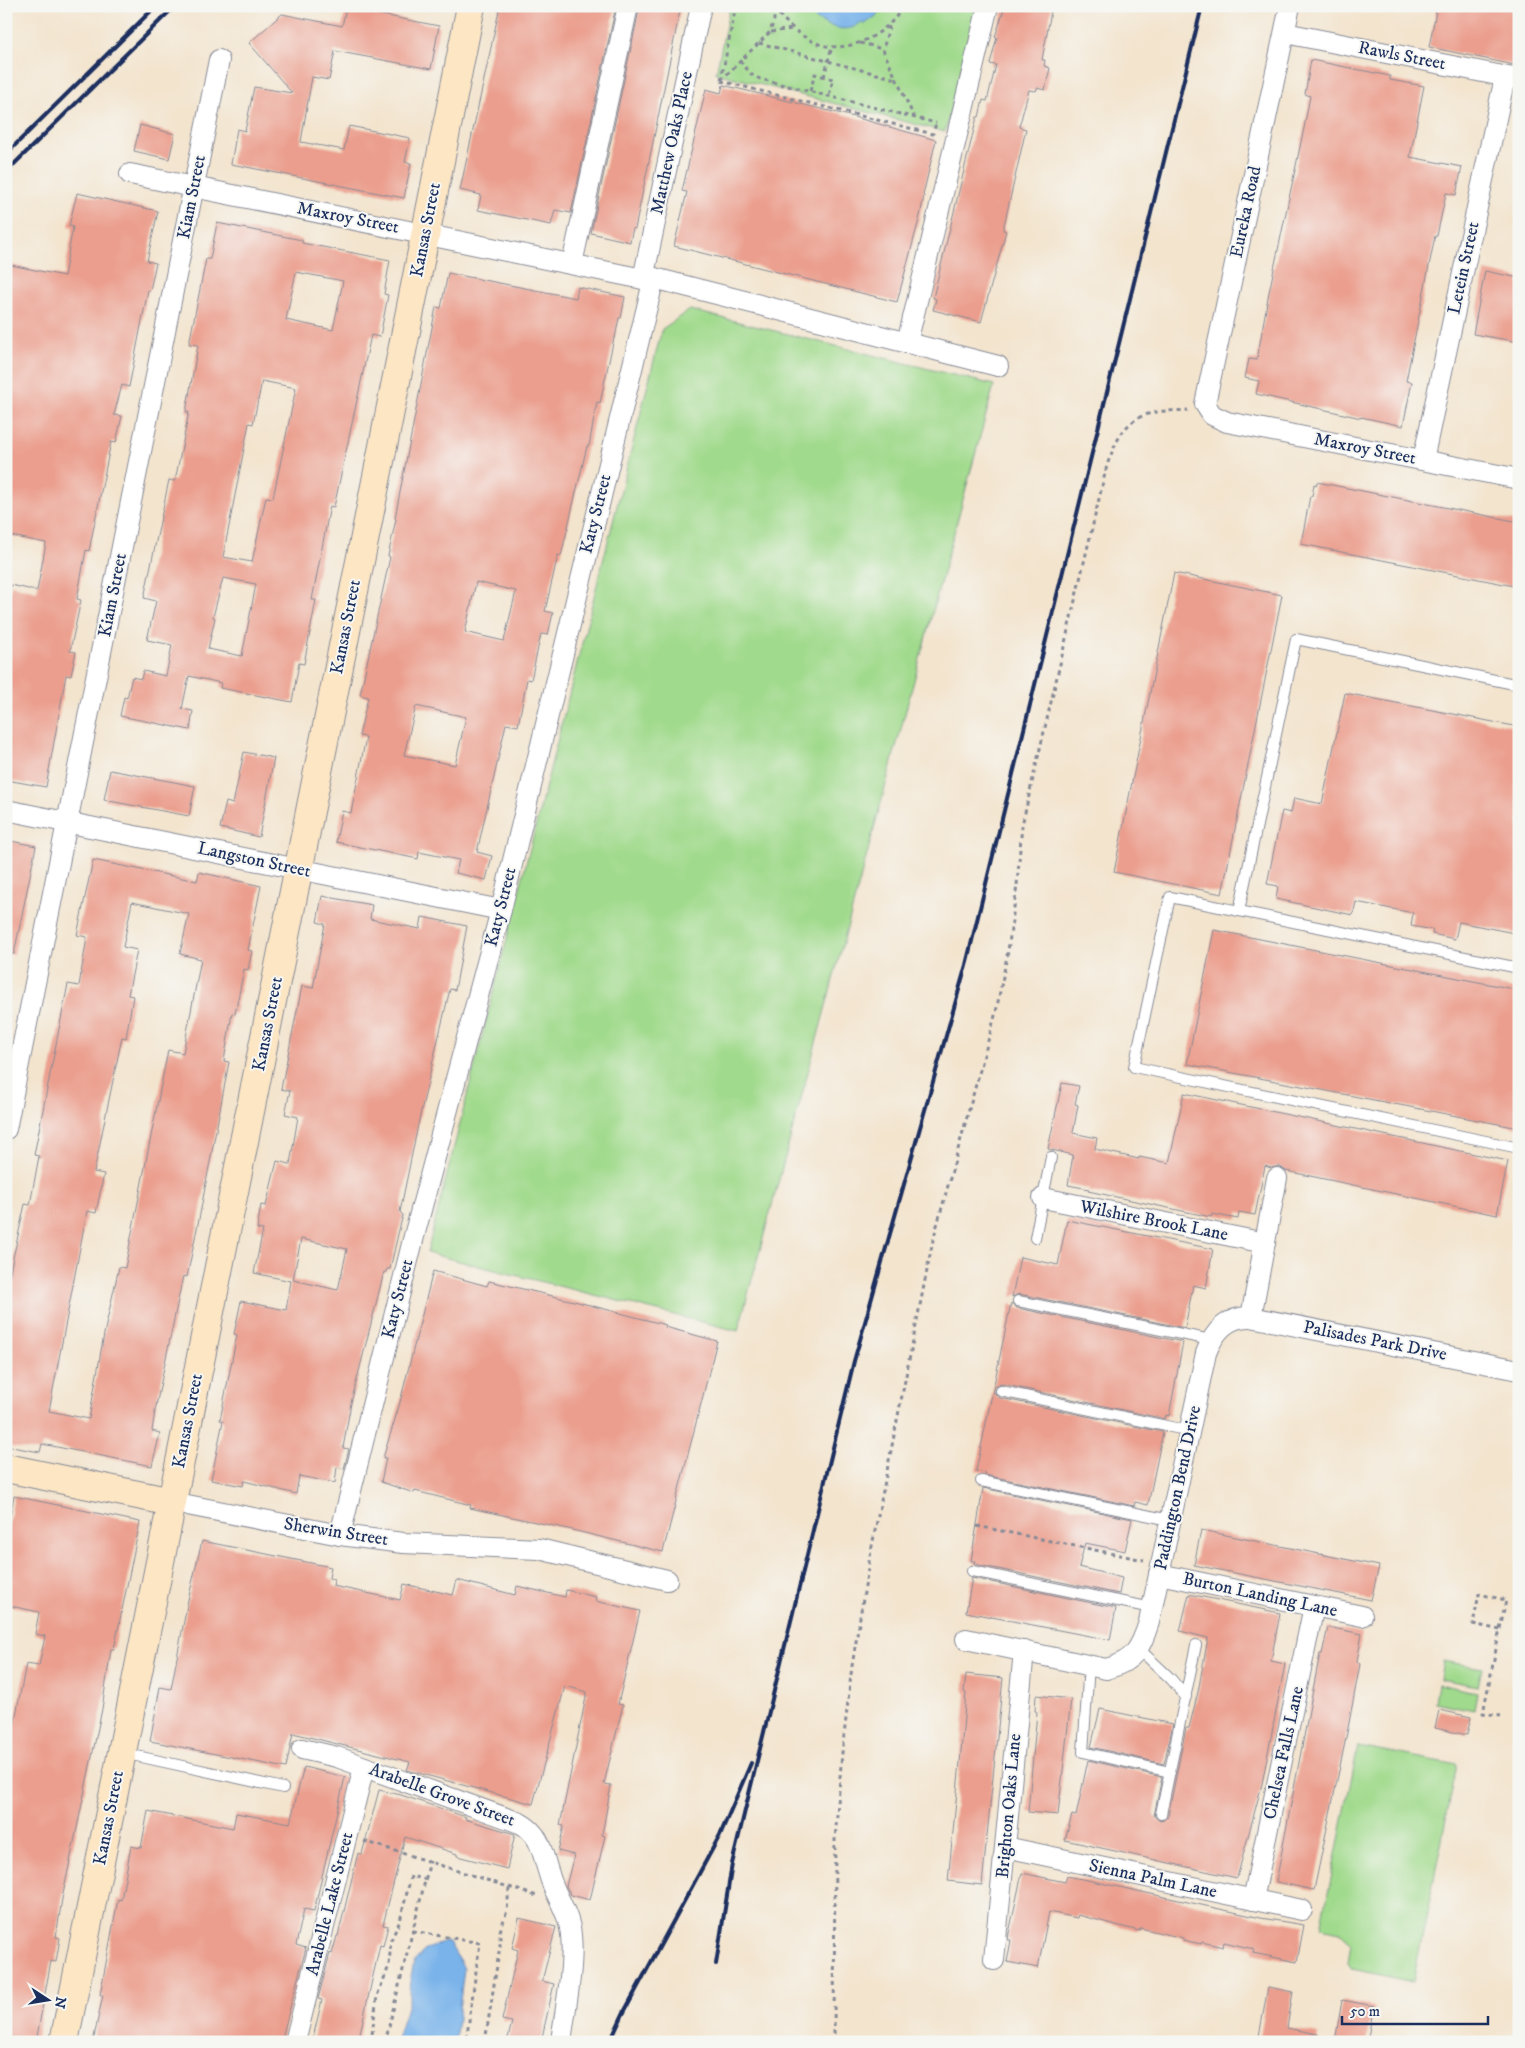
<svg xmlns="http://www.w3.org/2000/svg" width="1525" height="2048" viewBox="0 0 1525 2048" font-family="'IM FELL DW Pica',serif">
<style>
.green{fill:#a0da8c;stroke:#5e8475}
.water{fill:#79b3ea;stroke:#4a71a4}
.building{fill:#eb9e8d;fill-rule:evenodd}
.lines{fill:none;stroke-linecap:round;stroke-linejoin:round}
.lane-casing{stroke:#878a96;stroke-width:12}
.street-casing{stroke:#878a96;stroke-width:22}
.secondary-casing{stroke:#878a96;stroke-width:30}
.path{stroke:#878a96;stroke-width:3;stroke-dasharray:4 4;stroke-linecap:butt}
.lane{stroke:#fff;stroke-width:10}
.street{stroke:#fff;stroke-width:20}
.secondary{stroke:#fce6c4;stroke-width:28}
.rail{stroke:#1b2f5e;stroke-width:4}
.labels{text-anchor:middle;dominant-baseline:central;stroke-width:4;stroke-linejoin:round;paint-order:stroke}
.street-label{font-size:18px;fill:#1b2f5e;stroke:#f6f6f2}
</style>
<rect width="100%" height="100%" fill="#f6f6f2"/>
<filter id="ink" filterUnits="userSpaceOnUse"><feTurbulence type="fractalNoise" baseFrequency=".02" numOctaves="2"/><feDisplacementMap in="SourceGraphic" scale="10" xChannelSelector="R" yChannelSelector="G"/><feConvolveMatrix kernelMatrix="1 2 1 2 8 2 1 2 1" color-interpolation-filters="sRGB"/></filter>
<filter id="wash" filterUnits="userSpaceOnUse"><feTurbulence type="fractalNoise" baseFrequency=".0096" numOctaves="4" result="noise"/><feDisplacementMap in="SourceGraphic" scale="20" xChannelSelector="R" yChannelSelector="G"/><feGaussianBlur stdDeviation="1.12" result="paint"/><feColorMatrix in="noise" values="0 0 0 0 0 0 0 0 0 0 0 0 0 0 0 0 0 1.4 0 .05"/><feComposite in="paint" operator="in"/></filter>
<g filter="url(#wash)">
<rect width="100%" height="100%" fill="#f3e4ce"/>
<g class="green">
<path d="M730 6H976L945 132 716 73Z"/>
<path d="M690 310 994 385 738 1331 427 1253 662 329Z"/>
<path d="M1443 1661 1482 1668 1478 1686 1440 1679Z"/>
<path d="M1438 1684 1477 1692 1474 1710 1435 1702Z"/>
<path d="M1358 1746 1457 1765 1413 1982 1352 1969 1348 1963 1351 1942 1340 1932 1321 1928Z"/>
</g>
<g class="water">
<path d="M801 6H882L876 16 865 24 861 22C844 39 814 20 801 6Z"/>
<path d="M444 1941 449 1942C454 1952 460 1960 464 1969L455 2042H396L410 1997 411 1976 414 1962 425 1950Z"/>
</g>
<g id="blocks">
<g class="building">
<path d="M500 6H616L571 213 555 210 551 225 478 210 481 195 460 190Z"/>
<path d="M640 6H681L635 229 633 228 630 242 591 233Z"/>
<path d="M1005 6H1052L1042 60H1045L1044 66 1050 68 1045 90 1037 88 1036 91 1029 90 1019 127 1026 129 1003 230 1006 231 981 322 933 310 936 299 933 298 977 117H979L983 100 987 101 996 65 990 64 997 37H995Z"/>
<path d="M1437 6H1519V66L1429 47Z"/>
<path d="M346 8 439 26 431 69 335 51 329 80 312 77 301 142 344 150 349 126 410 138 405 162 411 163 404 198 231 164 237 129 245 131 254 87 292 93 249 43 282 14 342 26Z"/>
<path d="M1311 60 1390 76V80L1424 86 1410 157 1462 167 1456 195 1446 193 1437 236H1435L1406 381 1412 382 1403 426 1361 417V418L1256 394 1259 381 1245 378 1249 359 1257 360 1268 297 1304 128 1310 96 1305 94Z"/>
<path d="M723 85 854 117 936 140 923 195 924 196 920 216 897 302 674 246 687 192 682 191 706 89 721 93Z"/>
<path d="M140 125 175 134 169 159 134 151Z"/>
<path d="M77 193 158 211 147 261 156 263 150 290H148L129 387 122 385 114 415 122 416 116 443 111 442 89 551 86 550 77 599 81 600 70 651 76 652 71 676 66 675 46 787 6 780V607L11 585 37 591 46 543 6 535V264L64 276 73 227 69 226Z"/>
<path d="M217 223 302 240V243L390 260 384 294 388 295 380 337 371 335 334 507 330 506 312 600H316L304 664 299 663 292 702 220 688 221 683 189 676 182 709 193 711 190 730 120 716 124 697 127 698 132 677 141 679 143 671 166 676 172 645 147 640 156 601 144 598 169 480 175 481 189 412H186L198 345 189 344 206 259H210ZM296 272 343 281 333 330 286 320ZM262 381 296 388 273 498 266 497 252 562 223 557 249 423 253 424ZM223 578 256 584 242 656 208 649 215 618 213 617Z"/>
<path d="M1485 271 1519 278V342L1473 334Z"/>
<path d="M448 273 576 298 578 287 625 297 621 318H619L615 338H614L600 403 597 402 589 446H587L566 535 561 556 558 555 545 611 553 613 548 635 541 634 531 680 527 679 518 726 506 724 477 852 492 856 486 880 456 873 459 860 419 852 418 859 336 842 342 811 351 813 366 737 359 736 368 697 360 695 390 557 388 556 396 519 395 518 436 307 441 308ZM476 582 516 591 504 641 465 632ZM416 706 466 717 455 765 404 755Z"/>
<path d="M1317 482 1519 522V587L1301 544 1310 496H1312L1314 484 1316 485Z"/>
<path d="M1174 573 1282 595 1222 894 1114 872Z"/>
<path d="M1345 693 1519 727V934L1459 922 1455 939 1432 934 1433 930 1411 926 1413 913 1356 902 1353 915 1276 899 1278 886 1267 884 1282 811 1291 813 1294 798 1322 804Z"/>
<path d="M244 752 274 758 259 837 220 828 226 802 233 804Z"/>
<path d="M110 770 195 786 189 816 104 800Z"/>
<path d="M6 840 36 846 14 954H6Z"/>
<path d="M93 860 197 881 199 872 261 886 248 950 252 951 248 970 244 969 235 1014 232 1013 224 1061 229 1062 200 1214 187 1277 183 1276 155 1411 152 1431 160 1433 152 1466 42 1444 40 1452 6 1446V1290L25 1204 30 1205 39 1156 34 1155 68 984 79 986 87 937 77 935ZM132 902 189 914 180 954 201 959 183 1053 168 1050 125 1268 119 1267 104 1334 89 1419 49 1411 87 1211 96 1213 104 1174 94 1172 122 1037 126 1038 133 996 128 995 137 950 123 947Z"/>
<path d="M322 896 372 905 370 919 420 929 422 917 467 926 455 990 450 989 419 1120 400 1212 403 1215 399 1230 390 1269H387L386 1272H384L351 1403 343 1448 349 1449 344 1469 337 1467 335 1483 299 1476 296 1494 244 1481 243 1486 211 1480 223 1421 220 1420 237 1335 234 1334 241 1301 286 1310 291 1281 254 1273 263 1230 257 1229 261 1205 266 1206 277 1161 290 1164 298 1117 285 1114 290 1091 281 1089 302 986 313 988 325 924 317 922ZM301 1239 347 1249 338 1290 293 1280Z"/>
<path d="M1214 930 1519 990V1128L1187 1064Z"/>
<path d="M1062 1083 1079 1086 1075 1104 1078 1105 1073 1133 1097 1138 1095 1149 1139 1159V1157L1169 1163 1184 1093 1508 1161 1497 1215 1286 1171 1279 1166 1271 1168 1265 1166 1255 1215 1239 1212 1238 1219 1212 1214 1211 1217 1088 1191 1089 1189 1068 1185 1073 1155 1048 1149Z"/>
<path d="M1067 1220 1213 1249 1206 1288 1193 1285 1185 1328 1019 1294 1012 1297 1020 1257 1058 1265Z"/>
<path d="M433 1271 487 1286 489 1281 578 1302 666 1325 665 1327 717 1341 663 1552 568 1529 470 1508 471 1505 415 1491 414 1493 381 1482 386 1458H383L399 1406Z"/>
<path d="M1011 1303 1017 1308 1183 1342 1169 1416 1166 1415 1165 1419 1002 1384 998 1385 994 1389 995 1394 1000 1398 1163 1432 1148 1505 1135 1502 1134 1506 985 1475 986 1473 976 1471Z"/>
<path d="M983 1488 1132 1519 1125 1551 1085 1543 1079 1567 1122 1578 1119 1594 974 1564 975 1561H971Z"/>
<path d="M14 1496 140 1522 114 1649H111L102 1709 62 1899 56 1937 60 1938 56 1962 51 1961 36 2042H20L6 2039V1750L9 1751 26 1664 39 1666 45 1636 35 1634 39 1612 6 1605V1539Z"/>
<path d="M1201 1530 1379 1566 1371 1600 1194 1565Z"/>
<path d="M202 1541 331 1567 329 1578 334 1580 333 1586 400 1600 404 1584 453 1595 457 1580 515 1595 517 1586 565 1597 566 1590 596 1597 595 1601 640 1611 618 1704 623 1705 604 1784 611 1785 602 1835 605 1836 590 1900 571 1895 566 1886 574 1855 558 1851 564 1826 560 1825 587 1692 565 1686 533 1804 407 1770 410 1762 293 1733 286 1768 150 1741 160 1687 171 1689 188 1600Z"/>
<path d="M972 1578 1116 1608 1110 1640 966 1612Z"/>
<path d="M1189 1594 1280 1613 1271 1661 1285 1664 1262 1784 1237 1878 1065 1840 1072 1815 1076 1816 1088 1760 1162 1777 1154 1816 1160 1821 1164 1820 1168 1816 1186 1728H1189L1198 1692 1208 1638 1180 1631Z"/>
<path d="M1328 1627 1362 1634 1357 1661 1360 1664 1348 1728 1314 1890 1276 1882 1317 1669 1320 1654H1322Z"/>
<path d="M966 1674 1003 1678 982 1885 948 1881 961 1752 966 1693 964 1692Z"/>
<path d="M1036 1695 1071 1699 1058 1815 1028 1812 1037 1712 1035 1711Z"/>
<path d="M1100 1709 1173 1724 1164 1764 1091 1747Z"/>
<path d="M1439 1710 1471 1717 1467 1735 1435 1728Z"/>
<path d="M304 1767 345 1777 314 1911 304 1909 296 1945 306 1948 281 2042H93L103 1995H100L118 1899 121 1900 131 1846 141 1848 148 1811 233 1828 236 1813 290 1823Z"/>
<path d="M379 1790 401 1795 466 1817 465 1819 515 1834 507 1869 457 1856V1854L405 1837 383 1925 388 1926 383 1946 380 1945 358 2042H312L322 2000 318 1999 330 1953 332 1954 337 1936H338L358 1853 362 1854Z"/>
<path d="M1022 1873 1065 1882 1067 1876 1087 1880 1261 1918 1304 1925 1297 1962 1253 1953 1254 1949 1224 1942 1223 1947 1202 1942 1201 1944 1183 1940V1938L1140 1928 1139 1931 1078 1915 1077 1918 1049 1912 1038 1968 1007 1962 1011 1940H1008L1009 1933Z"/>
<path d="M519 1918 556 1927 542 1981 554 1984 541 2042H507L512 2022 502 2020 518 1950 512 1948Z"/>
<path d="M1268 1987 1293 1992 1287 2028 1318 2034 1317 2042H1258Z"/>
<path d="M1342 2000 1374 2006 1367 2042H1335Z"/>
</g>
</g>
</g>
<g filter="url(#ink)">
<use href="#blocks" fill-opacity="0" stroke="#878a96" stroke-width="1"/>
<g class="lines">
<defs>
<g id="lane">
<path d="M1239 911 1296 639 1519 685"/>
<path d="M1519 968 1170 897 1134 1067 1519 1148"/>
<path d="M1035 1238 1051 1157"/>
<path d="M1018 1301 1211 1340"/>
<path d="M1001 1391 1190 1431"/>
<path d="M981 1481 1170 1520"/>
<path d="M972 1571 1152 1608"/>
<path d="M1139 1649 1171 1679 1186 1697"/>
<path d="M1089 1665 1083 1752 1170 1772"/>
<path d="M123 1753 283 1788"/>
<path d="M1161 1814 1196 1645"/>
</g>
<g id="street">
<path d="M1290 6 1205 404 1212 415 1227 422 1519 479"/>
<path d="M1285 33 1518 79"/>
<path d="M130 174 643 279 654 278 998 366"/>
<path d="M572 264 628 6"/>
<path d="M643 279 701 6"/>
<path d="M907 343 988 6"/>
<path d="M1423 460 1505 77"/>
<path d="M6 810 501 910"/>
<path d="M6 1129 219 60"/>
<path d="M1043 1198 1265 1243"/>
<path d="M1251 1317 1277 1178"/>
<path d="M172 1502 340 1535 403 1543 539 1549 667 1580"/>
<path d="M340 1535 413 1240 501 910 654 278"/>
<path d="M1159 1574 1362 1616"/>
<path d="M966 1639 1106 1669C1134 1662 1141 1648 1149 1622L1206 1353C1214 1332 1227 1316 1251 1317L1519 1370"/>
<path d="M302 1749 337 1757 520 1823C541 1834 542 1853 549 1874 553 1890 563 1904 568 1920 578 1950 565 2009 561 2042"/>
<path d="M1005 1847 1302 1910"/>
<path d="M1253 1900 1314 1606"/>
<path d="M994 1960 1024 1651"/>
<path d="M295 2042 364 1767"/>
</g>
<g id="secondary">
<path d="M6 1468 172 1502"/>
<path d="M64 2042 471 6"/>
</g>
</defs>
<use href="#lane" class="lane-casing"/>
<use href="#street" class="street-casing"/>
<use href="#secondary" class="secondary-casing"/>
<g class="path">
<path d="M774 8C785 22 797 34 814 42 845 57 888 35 903 6"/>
<path d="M889 26 883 50 914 117"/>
<path d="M771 32 792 29"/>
<path d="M759 43 896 79"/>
<path d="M860 43 873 46 883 50"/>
<path d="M740 61 752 75 760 79 936 123"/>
<path d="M824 77 832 46"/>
<path d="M721 80 770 32 774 20V10"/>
<path d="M721 80 736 6"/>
<path d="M721 81 933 134 936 123"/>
<path d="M810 91 815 74 833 79 829 96"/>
<path d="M977 1526 1144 1560"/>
<path d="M1500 1630 1473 1624 1479 1594 1506 1600 1483 1713 1501 1716"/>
<path d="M364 1841 537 1896"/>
<path d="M413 1931 480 1943 466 2042"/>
<path d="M371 2042 377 1996 389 1966 391 1940 400 1921 411 1876 427 1880"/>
<path d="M385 2042 430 1861"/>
<path d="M485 2042 500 1946V1931L507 1911 509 1888"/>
<path d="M834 2042 835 1840 842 1753 852 1666 870 1556 933 1240 996 1012 1008 951 1017 885 1022 825 1107 465C1117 439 1125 417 1157 412 1167 410 1178 411 1188 410"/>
</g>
<use href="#lane" class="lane"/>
<use href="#street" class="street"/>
<use href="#secondary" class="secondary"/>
<g class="rail">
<path d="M6 154 156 6"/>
<path d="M6 172 175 6"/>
<path d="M716 1964 732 1864 854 1361 966 965 1202 6"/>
<path d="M610 2042 623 2014 720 1835 751 1763"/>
</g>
</g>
</g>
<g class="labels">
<g class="street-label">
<text transform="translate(1402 56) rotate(11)">Rawls Street</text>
<text transform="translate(672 143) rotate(-78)">Matthew Oaks Place</text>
<text transform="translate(192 197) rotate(-79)">Kiam Street</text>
<text transform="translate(1246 212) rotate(-78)">Eureka Road</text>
<text transform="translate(348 218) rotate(11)">Maxroy Street</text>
<text transform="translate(426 230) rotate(-79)">Kansas Street</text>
<text transform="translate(1464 268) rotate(-78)">Letein Street</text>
<text transform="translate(1365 449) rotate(11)">Maxroy Street</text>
<text transform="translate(596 514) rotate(-76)">Katy Street</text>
<text transform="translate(113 595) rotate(-79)">Kiam Street</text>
<text transform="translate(346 627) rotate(-79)">Kansas Street</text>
<text transform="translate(254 860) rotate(12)">Langston Street</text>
<text transform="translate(501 907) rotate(-76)">Katy Street</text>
<text transform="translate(268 1024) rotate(-79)">Kansas Street</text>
<text transform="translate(1154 1221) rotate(11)">Wilshire Brook Lane</text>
<text transform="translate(398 1299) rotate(-76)">Katy Street</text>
<text transform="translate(1375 1341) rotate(11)">Palisades Park Drive</text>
<text transform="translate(188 1421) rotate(-79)">Kansas Street</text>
<text transform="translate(1178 1488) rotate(-78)">Paddington Bend Drive</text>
<text transform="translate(336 1532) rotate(9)">Sherwin Street</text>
<text transform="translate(1260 1595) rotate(12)">Burton Landing Lane</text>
<text transform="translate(1284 1753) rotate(-78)">Chelsea Falls Lane</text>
<text transform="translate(442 1795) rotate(20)">Arabelle Grove Street</text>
<text transform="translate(1009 1806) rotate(-85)">Brighton Oaks Lane</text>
<text transform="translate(109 1818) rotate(-79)">Kansas Street</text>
<text transform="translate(1153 1879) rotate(12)">Sienna Palm Lane</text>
<text transform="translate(330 1904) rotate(-76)">Arabelle Lake Street</text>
</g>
</g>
<rect width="1525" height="2048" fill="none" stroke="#f6f6f2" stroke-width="25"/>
<g transform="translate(48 2000) rotate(102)" stroke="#f6f6f2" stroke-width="4" paint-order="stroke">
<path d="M0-4L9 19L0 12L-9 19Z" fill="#1b2f5e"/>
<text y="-8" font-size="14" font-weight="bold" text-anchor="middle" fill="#1b2f5e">N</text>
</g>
<path d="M1342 2016v8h146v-8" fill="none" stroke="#1b2f5e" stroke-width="2.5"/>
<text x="1350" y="2016" font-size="15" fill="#1b2f5e" stroke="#f6f6f2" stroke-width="4" paint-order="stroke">50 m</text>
</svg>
